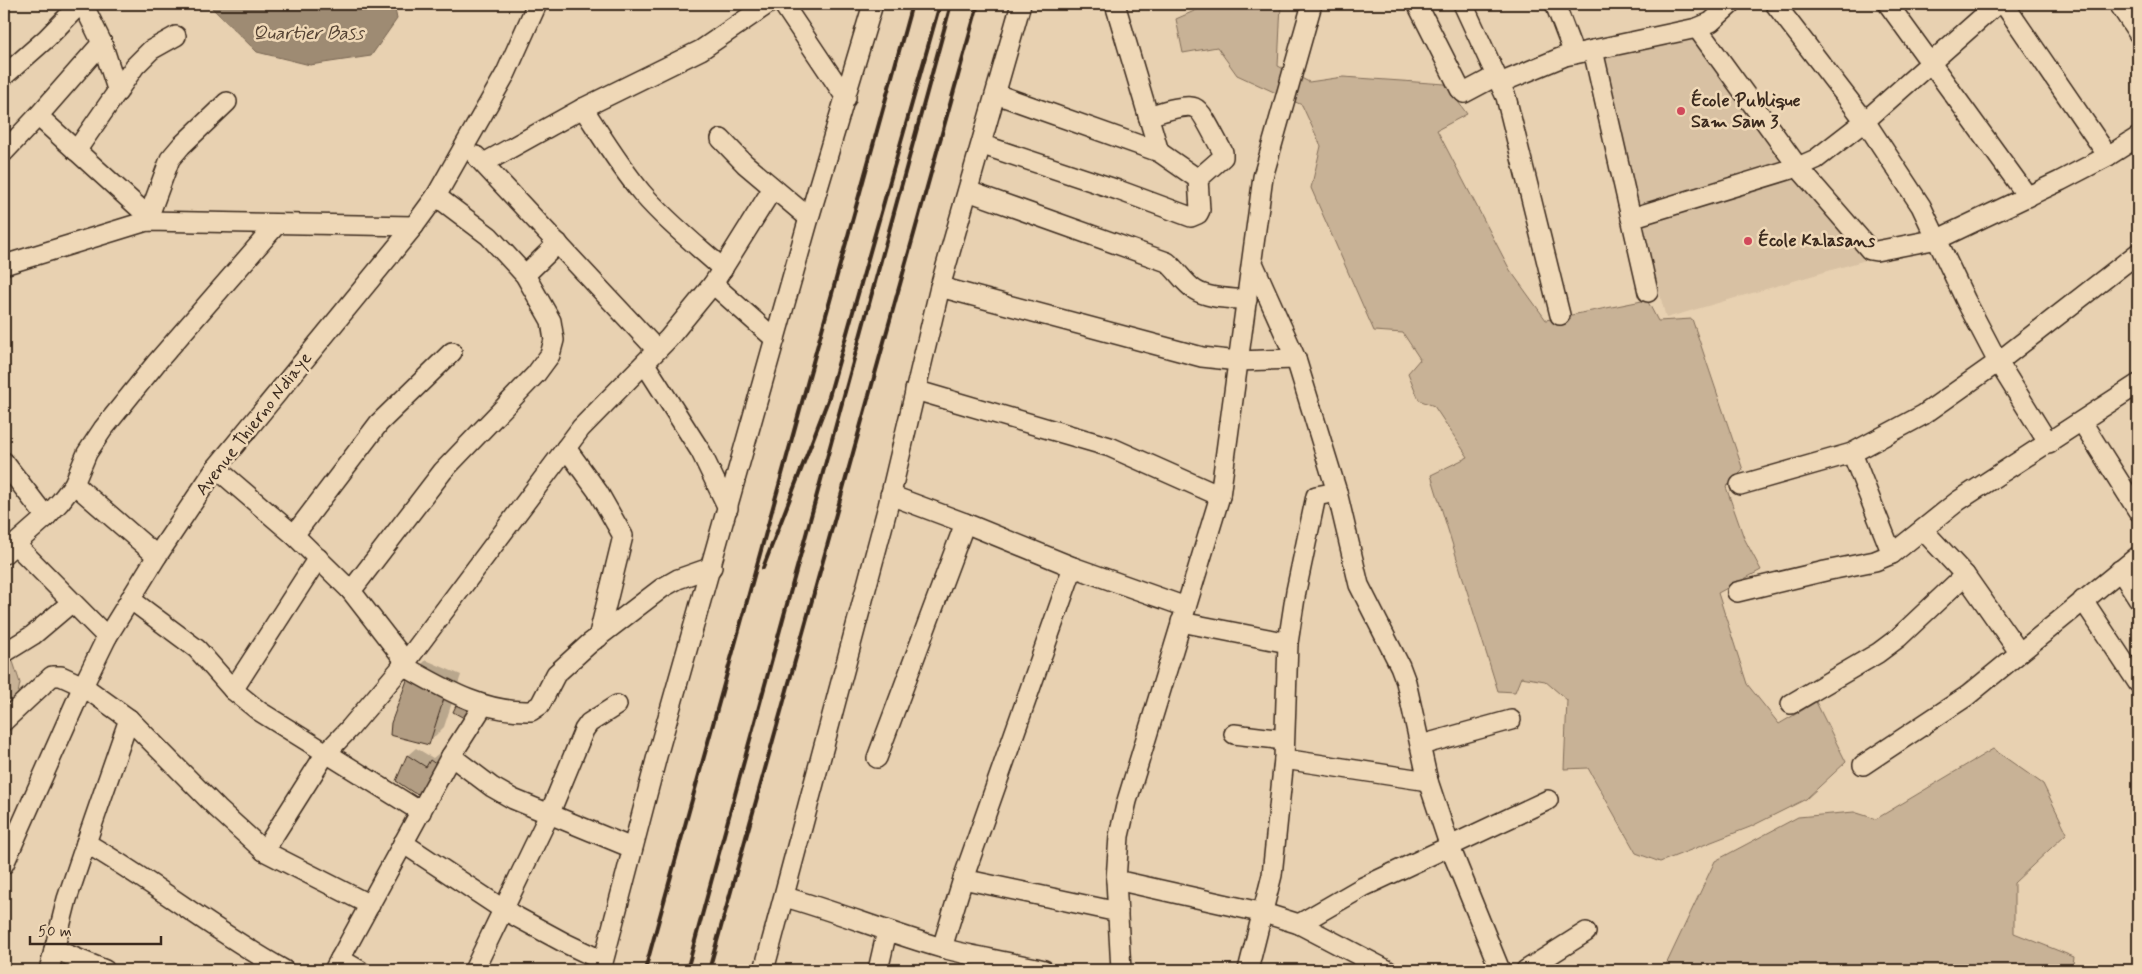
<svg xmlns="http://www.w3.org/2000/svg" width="2142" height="974" viewBox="0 0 2142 974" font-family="Mynerve,sans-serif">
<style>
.built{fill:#d8c1a3}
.green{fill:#c8b296;stroke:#826e5a}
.water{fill:#9e8b73;stroke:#766451}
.shadow{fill:#0003}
.building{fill:#b29d83;stroke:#3b2a1e}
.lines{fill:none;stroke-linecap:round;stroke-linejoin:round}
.street-casing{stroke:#3b2a1e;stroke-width:22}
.street{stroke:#efd8b7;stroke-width:19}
.rail{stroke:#3b2a1e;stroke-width:4}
.poi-dot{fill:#d1495b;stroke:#efd8b7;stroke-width:2}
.labels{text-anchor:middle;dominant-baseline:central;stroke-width:5;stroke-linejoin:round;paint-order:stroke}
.poi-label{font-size:18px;font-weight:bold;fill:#3b2a1e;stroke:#efd8b7;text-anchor:start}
.street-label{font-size:18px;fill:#3b2a1e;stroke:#efd8b7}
.water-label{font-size:19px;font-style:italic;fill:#544233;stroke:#efd8b7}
</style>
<rect width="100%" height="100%" fill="#e8d1b1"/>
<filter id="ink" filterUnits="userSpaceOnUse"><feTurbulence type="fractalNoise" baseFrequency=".02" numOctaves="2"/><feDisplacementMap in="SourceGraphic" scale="10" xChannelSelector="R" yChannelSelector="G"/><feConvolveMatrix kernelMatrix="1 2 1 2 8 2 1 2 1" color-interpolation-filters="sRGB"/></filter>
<g filter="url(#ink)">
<g class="built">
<path d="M1693 36 1782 162 1638 207 1606 59Z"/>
<path d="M1794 176 1866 260 1666 318 1641 222Z"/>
</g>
<g class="green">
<path d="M1210 4H1281L1278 66 1309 82 1343 77 1445 84 1467 114 1437 130 1510 270 1546 320 1647 300 1658 321 1692 319 1743 470 1726 487 1744 538 1761 570 1718 593 1747 684 1779 724 1816 702 1846 762 1806 799 1750 827 1660 862 1636 853 1588 768 1564 769 1567 700 1545 681 1521 677 1515 692 1498 691 1431 475 1468 457 1434 406 1419 400 1408 373 1420 359 1403 333 1374 331 1311 188 1321 146 1302 105 1237 75 1217 47 1183 53 1176 19Z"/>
<path d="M4 634 20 683 4 766Z"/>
<path d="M1993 749 2043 784 2067 833 2014 883V933L2074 957 2072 970 1664 969 1715 861 1798 817 1854 812 1876 819Z"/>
</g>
<path class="water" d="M208 4H394L397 19 371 56 310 65 257 52Z"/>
<g class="shadow">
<path d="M426 660 461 675 444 727 428 743 410 676Z"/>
<path d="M416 748 433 758 439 753 444 756 414 792 397 781 408 755Z"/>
</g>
<g class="building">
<path d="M409 675 446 692 429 745 390 735 391 723Z"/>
<path d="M460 697 473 703 464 718 453 712Z"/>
<path d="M407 755 426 767 430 760 437 765 420 794 414 793 396 781Z"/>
</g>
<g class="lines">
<defs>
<g id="street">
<path d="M83 4 102 43 118 92"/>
<path d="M783 4 846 98"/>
<path d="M1115 4 1159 152"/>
<path d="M1417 4 1460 89 1464 93 1496 76"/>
<path d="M1463 4 1506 97 1560 315"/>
<path d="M1555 4 1574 54"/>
<path d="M1775 4 1865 121 1921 206 1966 301 1998 362 2049 444"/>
<path d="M1888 4 2028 197"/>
<path d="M2004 4 2108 156"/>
<path d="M2119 4 2138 33"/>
<path d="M1697 28 1798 167 1870 250 1876 251 1938 239 2060 181 2108 156 2138 137"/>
<path d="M1593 50 1648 292"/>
<path d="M4 76 47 38 80 4"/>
<path d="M1500 83 1565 56 1697 28 1711 22 1731 4"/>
<path d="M583 108C602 137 620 167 642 193 666 221 695 244 723 269"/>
<path d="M38 116 148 216"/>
<path d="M1148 116C1158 113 1187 103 1195 108 1203 111 1217 143 1223 152V157L1198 179"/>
<path d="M721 139 745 164 809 218"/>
<path d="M983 145 1118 190 1191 217 1198 214 1200 210 1198 179 1159 152 996 94"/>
<path d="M76 151 135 66 151 50 176 36"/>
<path d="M4 152 38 116 102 43"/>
<path d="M476 156 657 350"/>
<path d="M484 163 583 108 701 50 768 4"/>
<path d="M968 191 1167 262C1177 270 1184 283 1195 290 1209 299 1231 298 1247 300"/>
<path d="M1631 218 1798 167 1816 159 1865 121 1997 4"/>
<path d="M147 221 170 159 181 146 227 102"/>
<path d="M1253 263 1296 359 1337 492 1359 585 1400 666 1406 682 1428 781 1450 847 1500 970"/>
<path d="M4 265 147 221 414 226"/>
<path d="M525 275 558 243"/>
<path d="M713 284 775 339"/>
<path d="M940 287 1202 357 1238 361 1296 359"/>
<path d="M645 364 701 452 728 508"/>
<path d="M915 390 1110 447 1220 496"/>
<path d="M2082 422 2138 511"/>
<path d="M566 448 598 492 623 536 598 638"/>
<path d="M1852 453 1892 554"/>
<path d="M4 462 46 517"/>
<path d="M216 468 294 535 351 591 406 662"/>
<path d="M74 484 157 556"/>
<path d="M1740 485 1852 453 1923 415 1998 362 2138 253"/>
<path d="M890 495 965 523 1073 567 1186 607"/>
<path d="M1923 530 1965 575 2019 652"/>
<path d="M294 535 379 423 452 352"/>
<path d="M15 544 107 637"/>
<path d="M4 554 46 517 60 502 74 484 87 453 103 429 157 362 277 224"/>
<path d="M2120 570 2138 598"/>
<path d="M351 591 443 471 536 374 550 355 554 340 551 321 525 275 489 236 436 196"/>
<path d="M1737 592 1825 571 1875 561 1892 554 1958 501 2138 384"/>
<path d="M130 599 197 649 233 690 259 711 421 812"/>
<path d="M2083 600 2138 683"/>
<path d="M1181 622 1288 643"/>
<path d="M4 653 33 635 72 602"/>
<path d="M402 665C443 688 483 713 531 711L540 705 556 674 589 644 662 588 678 579 712 567"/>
<path d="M233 690 318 558"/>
<path d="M1791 704 1878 653 1898 638 1965 575"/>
<path d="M129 719 86 843C154 882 215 932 284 970"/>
<path d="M4 721 52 676H61L83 686 129 719 218 809 264 851 370 905"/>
<path d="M1234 734 1284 740"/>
<path d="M1421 745 1511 720"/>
<path d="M451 756 492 787 513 799 632 848"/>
<path d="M877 758 965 523"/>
<path d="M1284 759 1428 781"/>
<path d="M1863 765 1967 696 2138 556"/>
<path d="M403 843 504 910 565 943 603 961"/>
<path d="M264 851 326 753 350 728 406 662 581 428 668 339 713 284 773 188"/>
<path d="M4 864 83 686 107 637 157 556 216 468 414 226 436 196 506 73 537 4"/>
<path d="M963 879 1118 912"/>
<path d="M1116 880 1264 913 1299 924 1387 970"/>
<path d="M785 897C838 912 889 933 942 948 975 957 1010 962 1044 970"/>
<path d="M1299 924 1363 887 1548 800"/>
<path d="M942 948 963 879 1073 567"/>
<path d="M54 949 105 970"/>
<path d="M340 959 359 970"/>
<path d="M49 970 67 899 86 843"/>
<path d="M334 970 451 756 483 706"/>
<path d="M474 970 549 815 584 730 589 723 617 705"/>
<path d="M601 970 657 756 809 218 873 4"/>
<path d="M764 970 888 506 940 287 1021 4"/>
<path d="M878 970 887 931"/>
<path d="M1121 970 1116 880 1119 836 1127 801 1220 496 1263 177 1312 4"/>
<path d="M1248 970 1272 875 1284 759 1288 643 1296 591 1316 496 1337 492"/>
<path d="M1526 970 1586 932"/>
</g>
</defs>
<use href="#street" class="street-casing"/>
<use href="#street" class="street"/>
<g class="rail">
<path d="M763 568 828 400 940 4"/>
<path d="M645 970 912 4"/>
<path d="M687 970 951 4"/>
<path d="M709 970 978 4"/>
</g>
</g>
</g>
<g class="poi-dot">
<circle cx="1681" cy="111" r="5"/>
<circle cx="1748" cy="241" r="5"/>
</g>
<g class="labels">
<g class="poi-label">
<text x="1691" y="101">École Publique<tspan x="1691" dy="21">Sam Sam 3</tspan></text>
<text x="1758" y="241">École Kalasans</text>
</g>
<g class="street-label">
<text transform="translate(254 424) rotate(-52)">Avenue Thierno Ndiaye</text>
</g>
<g class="water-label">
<text x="308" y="33">Quartier Bass</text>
</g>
</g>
<rect width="2142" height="974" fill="none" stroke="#efd8b7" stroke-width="20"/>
<rect x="10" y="10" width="2122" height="954" fill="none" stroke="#3b2a1e" stroke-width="2" filter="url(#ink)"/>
<path d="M30 936v8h131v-8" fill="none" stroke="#3b2a1e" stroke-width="2.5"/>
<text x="38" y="936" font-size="15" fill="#3b2a1e" stroke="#efd8b7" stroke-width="4" paint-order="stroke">50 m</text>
</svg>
